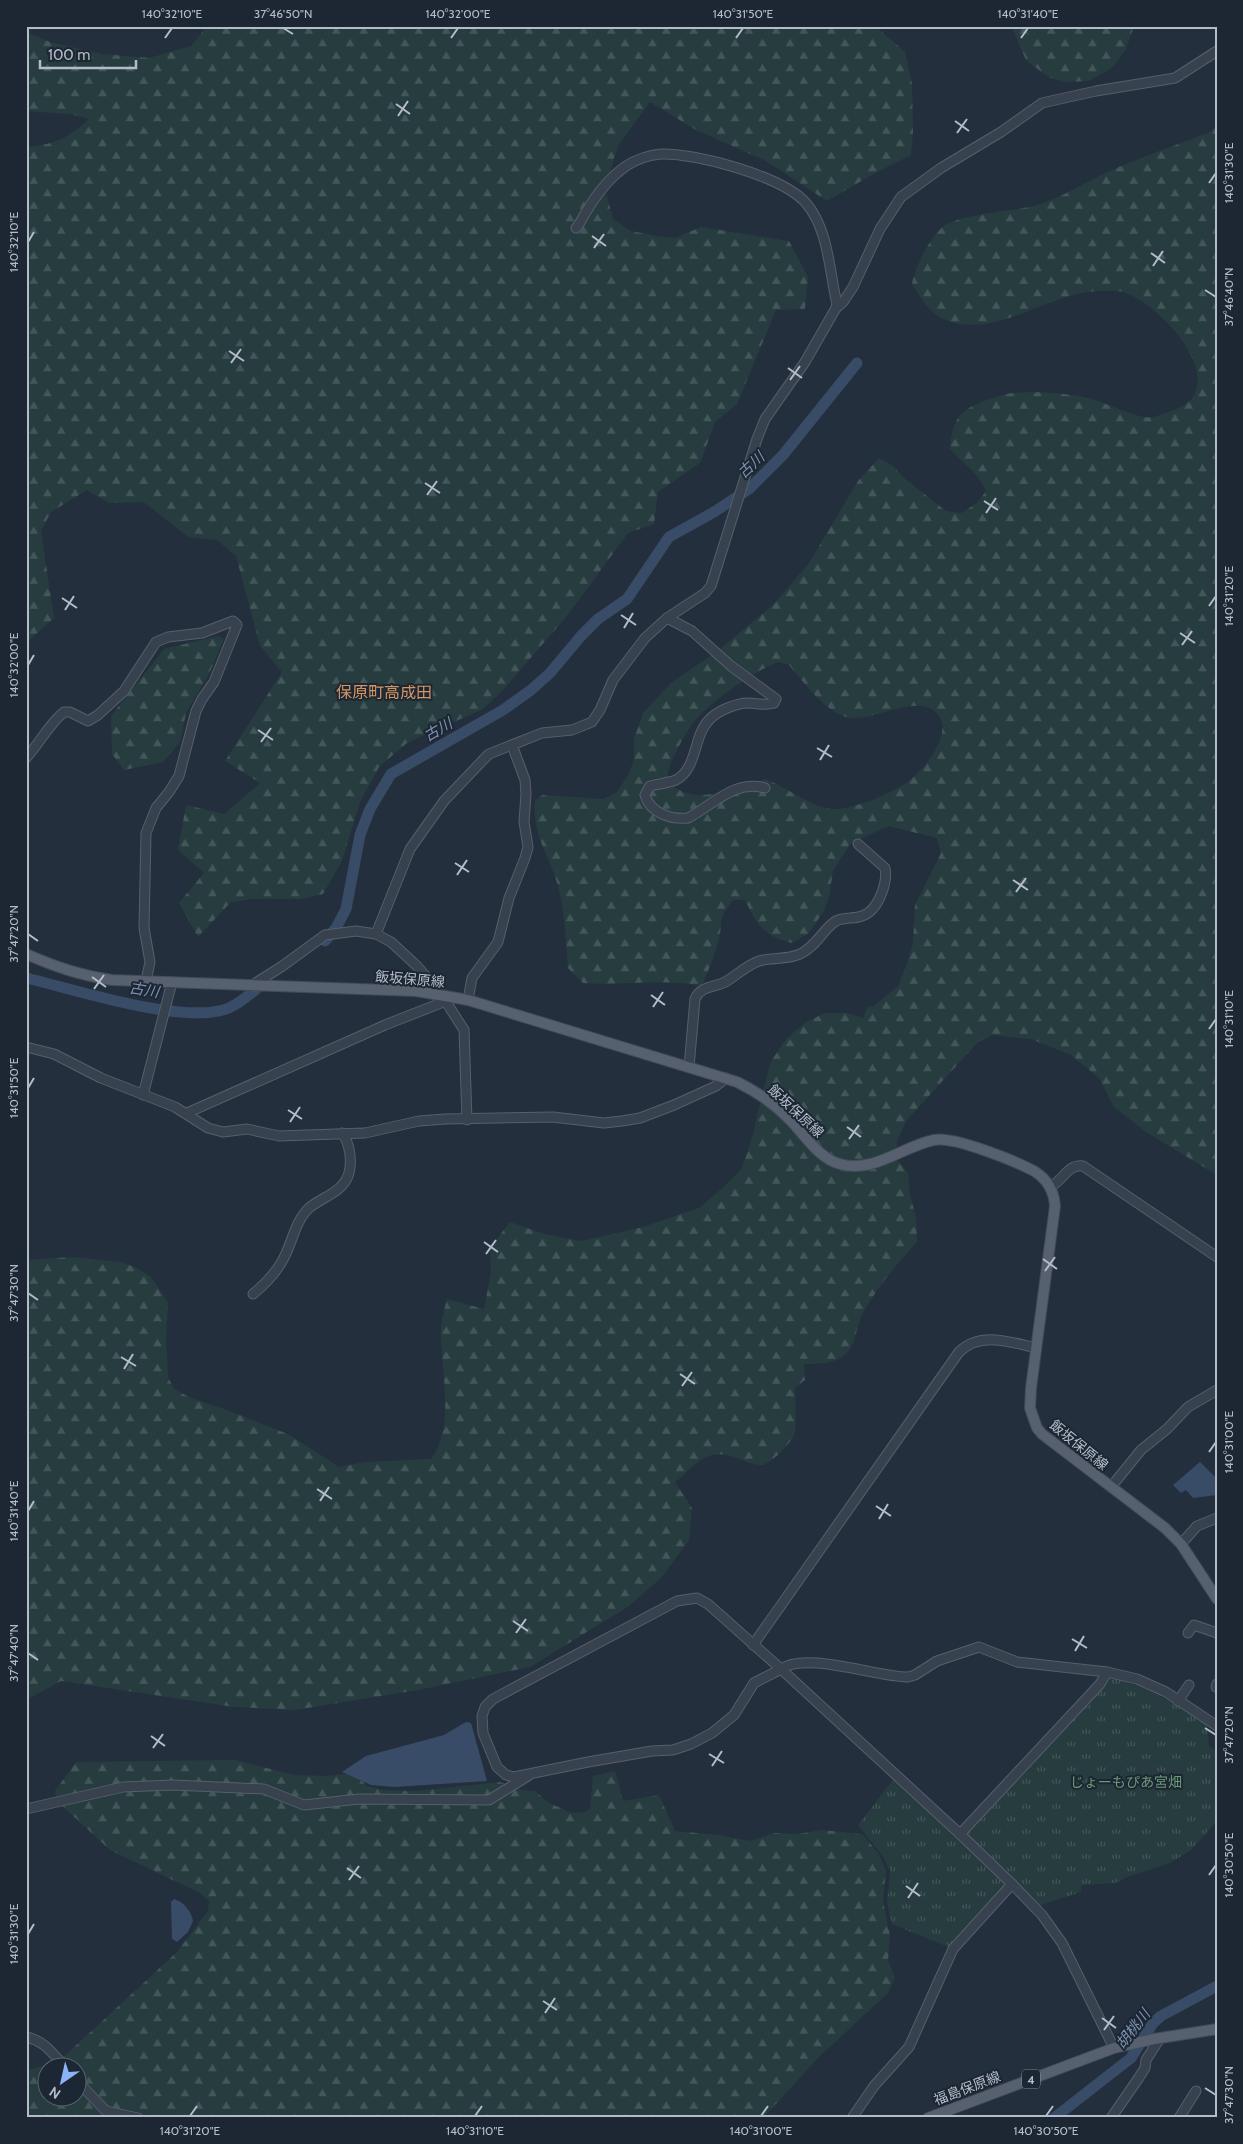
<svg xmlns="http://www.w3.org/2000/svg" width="1243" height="2144" viewBox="0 0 1243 2144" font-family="Cabin,'Noto Sans JP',sans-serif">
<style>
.forest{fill:url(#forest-firs);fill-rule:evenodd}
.park{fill:url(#park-tufts)}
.water{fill:#394c67}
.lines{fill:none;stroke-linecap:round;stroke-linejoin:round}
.river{stroke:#394c67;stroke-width:11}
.minor-casing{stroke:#565f6c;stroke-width:11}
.major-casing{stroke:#414a57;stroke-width:12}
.minor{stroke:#38414e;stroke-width:9}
.major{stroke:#56606e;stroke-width:10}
.ticks{fill:none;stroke:#b4bcc9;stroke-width:2}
.labels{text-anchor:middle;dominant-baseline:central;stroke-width:4;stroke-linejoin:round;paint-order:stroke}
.shield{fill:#1d2633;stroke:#878f9c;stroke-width:1}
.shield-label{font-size:12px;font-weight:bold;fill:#b4bcc9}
.street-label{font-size:14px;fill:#b4bcc9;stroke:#1d2633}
.park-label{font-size:14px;fill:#6b9a76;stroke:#1d2633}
.water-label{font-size:15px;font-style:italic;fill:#7c92b1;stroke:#1d2633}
.quarter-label{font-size:16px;fill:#d59563;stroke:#1d2633}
.neatline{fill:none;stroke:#b4bcc9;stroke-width:2}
.ticks-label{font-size:12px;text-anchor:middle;fill:#b4bcc9}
</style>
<defs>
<pattern id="forest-firs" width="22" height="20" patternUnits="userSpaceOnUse" patternTransform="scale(1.25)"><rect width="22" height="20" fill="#263c3f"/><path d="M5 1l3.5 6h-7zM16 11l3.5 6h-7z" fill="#435659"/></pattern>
<pattern id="park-tufts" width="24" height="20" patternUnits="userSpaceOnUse" patternTransform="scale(1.25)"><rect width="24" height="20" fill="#263c3f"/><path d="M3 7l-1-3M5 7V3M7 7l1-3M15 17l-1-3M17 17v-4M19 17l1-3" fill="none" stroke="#435659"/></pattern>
</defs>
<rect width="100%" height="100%" fill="#242f3e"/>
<g class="forest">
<path d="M207 26H875L905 52 912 84 913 132 911 155 877 172 827 201 766 161 696 130 650 102 618 146 605 188 613 219 631 231 657 236 675 238 701 227 789 241 808 277 805 309 776 310 737 404 715 422 700 463 658 492 654 524 628 533 567 616 503 690 483 709 407 743 379 767 360 802 342 861 323 894 301 899H250L230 903 198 937 179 903 204 873 178 850 186 805 224 814 260 783 225 761 282 672 260 646 236 556 217 540 188 537 144 502 109 503 87 490 51 512 41 531 54 618 26 643V147C53 145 69 138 89 119L70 114 26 111V32L50 42 102 54 149 58 191 46Z"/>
<path d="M1014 26H1134L1126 49 1112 68 1088 81 1066 82 1048 77 1026 60 1013 30Z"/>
<path d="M1217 125V1175L1146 1132 1114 1107 1099 1078 1071 1055 1031 1039 992 1035 977 1043 906 1121 897 1141 895 1157 908 1173 910 1195 916 1217 917 1242C897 1264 878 1286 863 1313 856 1325 857 1344 845 1355 832 1364 819 1364 804 1364L805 1380 795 1388C795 1397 797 1429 794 1435 790 1444 771 1464 761 1465 744 1465 734 1451 712 1455 697 1458 687 1474 675 1482L692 1508 689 1540 662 1577 629 1606 530 1667 418 1690 295 1710 234 1707 61 1681 26 1700V1260L71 1257 120 1262 135 1267 151 1277 168 1302 166 1337 168 1377 174 1389 189 1397 235 1413 290 1435 339 1467 365 1462 431 1459C457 1426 439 1364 441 1325 442 1317 445 1307 447 1299L484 1309 491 1272 490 1248 510 1222 544 1234 581 1241 643 1227 699 1208 726 1185 742 1168 752 1138 770 1063 786 1039 806 1022 825 1013H847L863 1018 868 1006 873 1007 898 986 907 964 913 943 915 905 941 853 937 838 888 826 850 844 833 871 829 897 824 911 808 934 792 943C764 936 757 925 745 900H734C718 916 723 920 719 939 715 955 708 971 702 986 662 978 623 986 583 983L568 968C566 940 565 910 557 883 548 852 532 835 535 801L542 795 603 799 617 792 629 774 634 759V739L643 713 671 683 719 650 774 604 809 563 858 481 879 458 892 465 905 479 946 511 962 513 978 502 986 491C978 472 963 464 950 449 951 435 952 425 961 414 970 405 1001 394 1013 393 1035 391 1071 393 1092 399 1107 403 1139 420 1153 417 1164 414 1187 407 1193 397 1215 362 1155 302 1123 292 1117 290 1108 291 1101 291 1047 291 995 343 941 318 929 312 919 295 912 284 915 267 930 237 944 226 958 215 1010 211 1029 207 1057 201 1080 185 1105 173 1139 158 1173 146 1208 133ZM778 662 788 664C804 682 823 710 846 717 871 725 926 686 941 720 949 740 921 773 906 783 887 795 854 810 831 809 815 808 783 786 766 779 746 784 724 794 703 795 690 796 671 790 668 777 666 765 690 725 699 716 718 697 753 672 778 662Z"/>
<path d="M218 636 224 639 209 674 186 713 180 742 163 762 124 770 112 754 111 716 164 649Z"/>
<path d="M235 1760 294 1775 327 1776 354 1773 367 1786 383 1790 417 1791 500 1782 522 1790 535 1791 549 1803 572 1813 586 1812 590 1808 593 1776 615 1771 623 1801 659 1795 675 1831 719 1835 750 1841 775 1833 798 1834 822 1830 862 1834 879 1854 886 1871 883 1901 890 1936 888 1961 895 1977 888 1993 819 2057 763 2118H26V2071L59 2061 177 1952 208 1911 209 1901 200 1893 110 1850 57 1801 55 1791 76 1762ZM48 2066H78V2096H48Z"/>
</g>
<path class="park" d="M1102 1675C1144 1684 1172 1702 1207 1725L1209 1746 1217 1751V1821L1191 1850 1170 1863 1127 1877 1115 1883 1083 1885 1081 1886V1892L1043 1904 1033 1912 1011 1889 977 1917 948 1947 892 1924 887 1903 890 1871 884 1858 858 1825 899 1772 961 1827Z"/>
<g class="water">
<path d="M1200 1462 1217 1479V1495L1193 1498 1186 1490 1181 1493 1173 1485Z"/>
<path d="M466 1722 471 1723 487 1781 394 1787 371 1785 342 1772 366 1756 444 1735Z"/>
<path d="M174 1899C184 1902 191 1911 193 1921L188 1932 177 1942 172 1939 171 1902Z"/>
</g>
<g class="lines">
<g class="river">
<path d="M325 941 336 928 346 909 360 835 370 809 391 774 503 710 531 690 550 673 581 636 598 619 627 599 669 537 714 512 749 489 783 455 857 363"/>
<path d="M26 978C74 989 185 1026 229 1008 243 1002 254 990 266 981"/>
<path d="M1054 2118 1131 2058 1153 2023 1161 2016 1217 1986"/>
</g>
<defs>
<g id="minor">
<path d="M576 228C581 223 582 218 586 212 596 195 609 178 626 166 635 160 649 155 661 154 696 153 782 176 806 203 829 230 829 271 837 304L836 308"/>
<path d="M667 618 692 631 731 666 776 699 774 703C765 706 757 703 748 703 736 703 717 711 709 720 693 736 698 768 676 780 668 783 658 784 650 786L645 795C650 813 671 820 688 818 713 805 735 779 765 788"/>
<path d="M26 758C40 743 48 725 64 712H70L88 721 98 715 124 691 156 642 168 637 202 633 233 621 237 625 214 682 202 699 196 711 179 776 169 792 156 808 146 833 144 928 150 962 146 981"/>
<path d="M376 934 410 849 444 801 483 760 489 754 542 733 572 730 592 722 600 710 613 680 645 638 667 618 705 593 711 586 757 439 765 419 805 362 836 308 843 302 853 287 880 229 901 197 941 168 1001 132 1042 103 1096 91 1175 78 1217 51"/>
<path d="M255 986 257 982 281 967 325 935 356 931 376 934 391 942 417 966 441 994 464 1030 467 1120"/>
<path d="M468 1000 472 978 498 942 509 898 525 858 528 847 524 822 526 794 525 780 512 745"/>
<path d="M26 1047 54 1054 101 1078 175 1107 208 1128 223 1132 247 1129 279 1136 365 1133 419 1121 445 1119 553 1117 604 1123 622 1121 640 1118 674 1105 716 1086 726 1078"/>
<path d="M689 1067 695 999C701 985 715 988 727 981 737 975 747 965 759 961 772 957 787 960 800 954 816 947 823 929 836 921 844 917 854 919 862 916 878 911 888 883 885 868L858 844"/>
<path d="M143 1095 172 982"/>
<path d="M187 1113 385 1025 446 1001"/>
<path d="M1050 1187C1063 1181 1067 1164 1083 1166L1217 1257"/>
<path d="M253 1294C264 1285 274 1275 281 1263 292 1246 294 1222 309 1208 322 1197 344 1192 349 1173 352 1161 350 1143 342 1133"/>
<path d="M1111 1487 1141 1450 1167 1429 1188 1407 1217 1390"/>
<path d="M1181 1544 1197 1526 1217 1518"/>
<path d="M1188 1633 1194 1625 1217 1633"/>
<path d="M753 1645 959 1352C980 1331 1010 1342 1036 1348"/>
<path d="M1216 1687 1217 1684"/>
<path d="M1178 1701 1189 1685"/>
<path d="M26 1809 123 1787 173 1785 264 1789 304 1805 359 1799 489 1800 528 1776"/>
<path d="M960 1834 1100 1684 1107 1672"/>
<path d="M26 2037C45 2041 52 2053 64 2066"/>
<path d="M1114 2048 1062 1943 1042 1915 1012 1884 960 1834 781 1669 754 1683 734 1715 712 1733 691 1744 673 1750 652 1751 588 1762 514 1777 506 1775 497 1767 483 1733 482 1716 485 1707 493 1699 677 1601 697 1598 708 1604 781 1669C806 1651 876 1677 908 1677L915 1675 937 1661 979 1647 1017 1662 1107 1672 1137 1679 1166 1692 1217 1726"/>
<path d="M78 2082 106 2111 138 2118"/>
<path d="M852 2118 874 2086 909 2047 953 1949 1012 1884"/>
<path d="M1111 2118 1138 2079 1145 2068 1146 2060 1160 2038"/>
<path d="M1179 2118 1196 2091"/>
</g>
<g id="major">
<path d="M26 954C56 967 79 975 112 980L416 991 468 1000 737 1082C758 1092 776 1105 792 1122 805 1136 820 1159 840 1164 873 1174 903 1146 934 1140 954 1136 1015 1161 1034 1171 1047 1179 1054 1191 1055 1206L1031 1388 1030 1408 1037 1428 1042 1434 1165 1528 1181 1544 1217 1599"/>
<path d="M928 2118 1114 2048 1154 2039 1217 2029"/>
</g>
</defs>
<use href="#minor" class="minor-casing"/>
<use href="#major" class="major-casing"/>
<use href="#minor" class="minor"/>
<use href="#major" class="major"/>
</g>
<path class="ticks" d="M283 28 293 34M165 38 172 28M451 38 458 28M736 38 743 28M1021 38 1028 28M396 104 410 114M398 116 408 101M955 121 969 131M957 133 967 119M1209 183 1216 173M592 236 606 246M28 242 34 232M594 248 604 234M1151 253 1165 263M1153 266 1163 251M1205 290 1216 297M229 351 244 361M231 363 241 349M788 368 802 378M790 380 800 366M425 483 440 493M427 495 437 481M984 501 998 510M986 513 996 498M62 598 77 608M1209 606 1216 596M65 610 74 596M621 615 636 625M624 628 633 613M1180 633 1195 643M1182 645 1192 631M28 665 34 655M258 730 273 740M261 742 271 728M817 748 832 757M820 760 829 745M455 863 469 872M457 875 467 860M1013 880 1028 890M1016 892 1026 878M28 934 38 941M92 977 106 987M94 989 104 975M651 995 665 1005M653 1007 663 992M1209 1029 1216 1019M28 1088 34 1078M288 1110 302 1119M290 1122 300 1107M847 1127 861 1137M849 1139 859 1125M484 1242 498 1252M486 1254 496 1240M1043 1259 1057 1269M1045 1271 1055 1257M28 1293 38 1300M121 1357 136 1366M124 1369 133 1354M680 1374 695 1384M682 1386 692 1372M1209 1452 1216 1442M317 1489 332 1499M320 1501 329 1487M876 1506 891 1516M28 1511 34 1501M879 1519 888 1504M513 1621 528 1631M516 1633 526 1619M1072 1639 1087 1648M1075 1651 1084 1636M28 1653 38 1660M1205 1728 1216 1735M151 1736 165 1746M153 1748 163 1734M709 1754 724 1763M712 1766 722 1751M347 1868 361 1878M1209 1875 1216 1865M349 1880 359 1866M906 1886 920 1896M908 1898 918 1883M28 1934 34 1924M543 2001 557 2010M545 2013 555 1998M1102 2018 1116 2028M1104 2030 1114 2016M1205 2088 1216 2095M190 2116 197 2106M475 2116 482 2106M761 2116 768 2106M1046 2116 1053 2106"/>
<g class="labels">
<rect class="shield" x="1022" y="2069.5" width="18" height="19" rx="4"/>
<g class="shield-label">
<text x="1031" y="2079">4</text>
</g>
<g class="street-label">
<text transform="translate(410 979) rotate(5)">飯坂保原線</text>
<text transform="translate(796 1111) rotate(43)">飯坂保原線</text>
<text transform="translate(1079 1445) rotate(39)">飯坂保原線</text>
<text transform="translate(967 2088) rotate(-21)">福島保原線</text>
</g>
<g class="park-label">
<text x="1126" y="1782">じょーもぴあ宮畑</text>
</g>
<g class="water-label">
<text transform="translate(751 465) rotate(-43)">古川</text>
<text transform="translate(438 730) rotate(-30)">古川</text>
<text transform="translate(144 990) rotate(9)">古川</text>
<text transform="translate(1133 2029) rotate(-52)">胡桃川</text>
</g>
<g class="quarter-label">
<text x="384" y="692">保原町高成田</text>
</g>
</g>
<rect width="1243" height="2144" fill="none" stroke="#1d2633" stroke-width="55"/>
<g transform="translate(62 2082) rotate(214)"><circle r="24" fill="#1d2633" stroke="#59626f"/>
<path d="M0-4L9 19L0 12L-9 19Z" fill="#8ab4f8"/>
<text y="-8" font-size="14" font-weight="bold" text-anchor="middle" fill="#b4bcc9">N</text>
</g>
<path d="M40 60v8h96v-8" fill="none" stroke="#b4bcc9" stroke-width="2.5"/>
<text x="48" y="60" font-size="15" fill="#b4bcc9" stroke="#1d2633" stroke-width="4" paint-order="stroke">100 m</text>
<rect x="28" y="28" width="1188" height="2088" class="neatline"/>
<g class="ticks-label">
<text x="172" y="18">140°32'10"E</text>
<text x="283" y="18">37°46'50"N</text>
<text x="458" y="18">140°32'00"E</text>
<text x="743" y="18">140°31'50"E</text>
<text x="1028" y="18">140°31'40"E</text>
<text transform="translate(1229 173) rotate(-90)" y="4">140°31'30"E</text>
<text transform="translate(14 242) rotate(-90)" y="4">140°32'10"E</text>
<text transform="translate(1229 297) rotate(-90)" y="4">37°46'40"N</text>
<text transform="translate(1229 596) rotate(-90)" y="4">140°31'20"E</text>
<text transform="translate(14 665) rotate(-90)" y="4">140°32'00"E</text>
<text transform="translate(14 934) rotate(-90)" y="4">37°47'20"N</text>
<text transform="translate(1229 1019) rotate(-90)" y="4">140°31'10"E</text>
<text transform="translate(14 1088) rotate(-90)" y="4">140°31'50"E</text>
<text transform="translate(14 1293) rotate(-90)" y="4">37°47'30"N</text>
<text transform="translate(1229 1442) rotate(-90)" y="4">140°31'00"E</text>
<text transform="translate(14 1511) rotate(-90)" y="4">140°31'40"E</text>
<text transform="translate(14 1653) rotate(-90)" y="4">37°47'40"N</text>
<text transform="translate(1229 1735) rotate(-90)" y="4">37°47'20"N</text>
<text transform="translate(1229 1865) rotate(-90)" y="4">140°30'50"E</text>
<text transform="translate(14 1934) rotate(-90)" y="4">140°31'30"E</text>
<text transform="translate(1229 2095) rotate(-90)" y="4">37°47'30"N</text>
<text x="190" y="2135">140°31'20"E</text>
<text x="475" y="2135">140°31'10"E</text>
<text x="761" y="2135">140°31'00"E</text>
<text x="1046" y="2135">140°30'50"E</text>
</g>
</svg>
